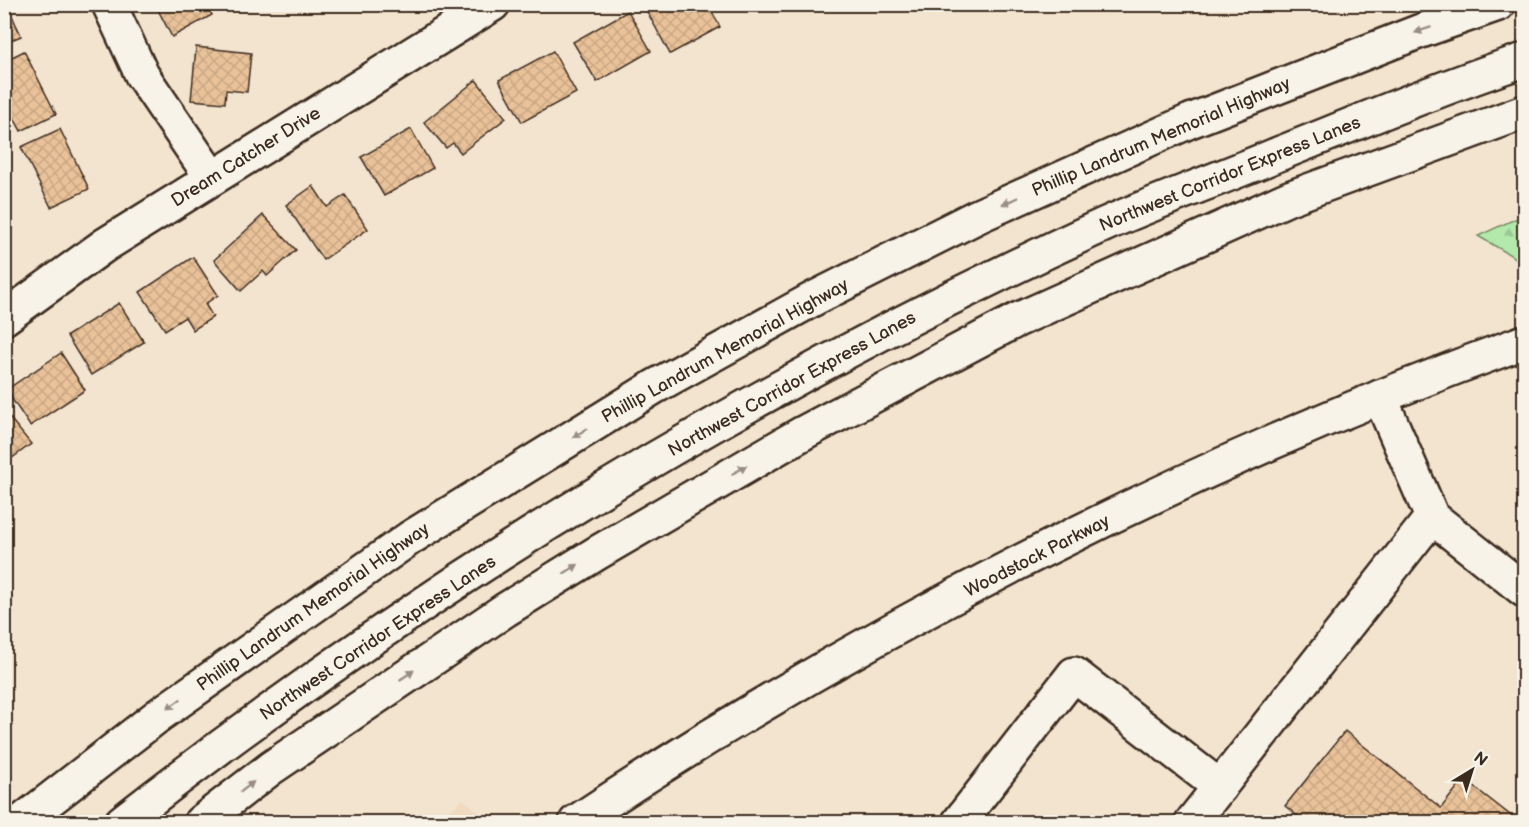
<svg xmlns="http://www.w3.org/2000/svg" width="1529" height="827" viewBox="0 0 1529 827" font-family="'Balsamiq Sans',sans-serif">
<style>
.built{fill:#f0dac0}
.forest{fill:url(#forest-firs);stroke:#778a64;stroke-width:1.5}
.building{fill:url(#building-cross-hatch);stroke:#3b2a1e;stroke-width:1.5}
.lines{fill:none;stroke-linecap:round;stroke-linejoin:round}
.minor-casing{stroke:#3b2a1e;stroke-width:38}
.major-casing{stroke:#3b2a1e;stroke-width:38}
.highway-casing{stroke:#3b2a1e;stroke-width:38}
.minor{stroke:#f7f3e8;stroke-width:33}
.major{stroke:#f7f3e8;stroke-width:33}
.highway{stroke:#f7f3e8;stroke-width:33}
.oneway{fill:#998e83}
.labels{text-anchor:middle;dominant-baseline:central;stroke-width:6;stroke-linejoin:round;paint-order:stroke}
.street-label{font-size:18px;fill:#3b2a1e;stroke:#f7f3e8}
</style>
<defs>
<pattern id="forest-firs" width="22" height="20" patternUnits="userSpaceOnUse" patternTransform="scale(1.5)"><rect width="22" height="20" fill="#b3e9ab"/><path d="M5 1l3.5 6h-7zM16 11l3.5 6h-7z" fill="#9bc893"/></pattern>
<pattern id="building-cross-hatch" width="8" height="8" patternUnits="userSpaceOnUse" patternTransform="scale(1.5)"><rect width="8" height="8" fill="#e9c299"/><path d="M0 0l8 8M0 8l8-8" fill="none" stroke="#c9a783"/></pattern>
</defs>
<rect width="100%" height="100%" fill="#f3e4d0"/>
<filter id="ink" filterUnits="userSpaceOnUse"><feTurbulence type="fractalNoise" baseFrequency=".0167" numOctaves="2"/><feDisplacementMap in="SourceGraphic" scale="12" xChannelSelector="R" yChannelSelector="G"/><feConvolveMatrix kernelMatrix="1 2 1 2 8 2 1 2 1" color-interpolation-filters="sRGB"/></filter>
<g filter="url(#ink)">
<path class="built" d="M463 799 491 822H436Z"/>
<path class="forest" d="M1524 215V263L1478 236Z"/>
<g class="building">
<path d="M4 4H7L21 36 4 43Z"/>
<path d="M155 4H207L212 15 172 37Z"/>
<path d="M643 4H708L720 27 670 54Z"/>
<path d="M628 11 651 51 597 82 573 42Z"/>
<path d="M196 47 251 53 247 92 226 90 225 103 191 100Z"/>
<path d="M24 51 56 114 21 131 4 99V61Z"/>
<path d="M553 51 576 93 522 122 499 80Z"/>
<path d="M476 80 506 118 461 153 453 143 446 148 424 122Z"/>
<path d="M60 129 89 189 51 207 21 147Z"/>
<path d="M411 129 433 168 384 196 361 157Z"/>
<path d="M313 186 327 207 345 195 368 229 323 260 286 205Z"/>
<path d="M263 215 296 250 267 276 263 271 241 291 214 260Z"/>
<path d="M193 257 218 295 205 304 213 317 193 330 185 317 165 330 140 292Z"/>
<path d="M119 303 144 342 91 375 67 336Z"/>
<path d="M61 353 85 390 30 426 6 390Z"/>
<path d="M4 411 31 444 4 464Z"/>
<path d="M1345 731 1441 808 1464 779 1519 822H1305L1285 806Z"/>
</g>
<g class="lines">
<defs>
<g id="minor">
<path d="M109 4 142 75 212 178"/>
<path d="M4 318 105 245 493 4"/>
<path d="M1380 397 1432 517 1524 590"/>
<path d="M959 822 1074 674 1220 787"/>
<path d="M1192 822 1432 517"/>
</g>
<path id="major" d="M576 822C868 628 1194 461 1524 342"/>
<g id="highway">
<path d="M21 822 159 715 410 538 654 387 815 298 978 216 1190 121 1418 32 1498 4"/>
<path d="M122 822C422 587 751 387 1097 228 1156 201 1217 180 1276 155 1359 122 1440 88 1524 60"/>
<path d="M201 822 271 768 505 610 597 553 803 433 1017 320 1289 198 1524 112"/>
</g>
</defs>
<use href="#minor" class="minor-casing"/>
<use href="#major" class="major-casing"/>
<use href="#highway" class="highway-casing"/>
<use href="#minor" class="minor"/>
<use href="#major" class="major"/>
<use href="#highway" class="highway"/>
</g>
<defs><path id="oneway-solid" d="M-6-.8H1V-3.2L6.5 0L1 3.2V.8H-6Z" transform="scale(1.5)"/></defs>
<g class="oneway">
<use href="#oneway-solid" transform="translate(1423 30) rotate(161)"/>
<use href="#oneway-solid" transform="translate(1010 201) rotate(156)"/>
<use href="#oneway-solid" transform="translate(580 433) rotate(148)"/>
<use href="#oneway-solid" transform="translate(739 470) rotate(-30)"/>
<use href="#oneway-solid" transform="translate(571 569) rotate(-32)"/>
<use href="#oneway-solid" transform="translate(407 675) rotate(-34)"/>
<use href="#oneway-solid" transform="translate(174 704) rotate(145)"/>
<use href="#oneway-solid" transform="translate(247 787) rotate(-38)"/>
</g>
</g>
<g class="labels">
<g class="street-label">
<text transform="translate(1161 137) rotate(-23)">Phillip Landrum Memorial Highway</text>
<text transform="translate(246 157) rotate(-32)">Dream Catcher Drive</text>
<text transform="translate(1230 174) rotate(-22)">Northwest Corridor Express Lanes</text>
<text transform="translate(725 351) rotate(-29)">Phillip Landrum Memorial Highway</text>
<text transform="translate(792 384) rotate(-29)">Northwest Corridor Express Lanes</text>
<text transform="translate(1037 556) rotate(-27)">Woodstock Parkway</text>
<text transform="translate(313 607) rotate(-35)">Phillip Landrum Memorial Highway</text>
<text transform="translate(378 638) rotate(-34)">Northwest Corridor Express Lanes</text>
</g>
</g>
<rect width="1529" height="827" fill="none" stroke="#f7f3e8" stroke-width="24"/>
<rect x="12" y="12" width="1505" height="803" fill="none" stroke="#3b2a1e" stroke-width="2" filter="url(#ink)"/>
<g transform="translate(1472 770) rotate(38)" stroke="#f7f3e8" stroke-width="4.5" paint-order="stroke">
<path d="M0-4.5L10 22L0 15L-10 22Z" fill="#3b2a1e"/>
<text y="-9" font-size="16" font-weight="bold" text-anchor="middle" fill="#3b2a1e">N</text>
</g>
</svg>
